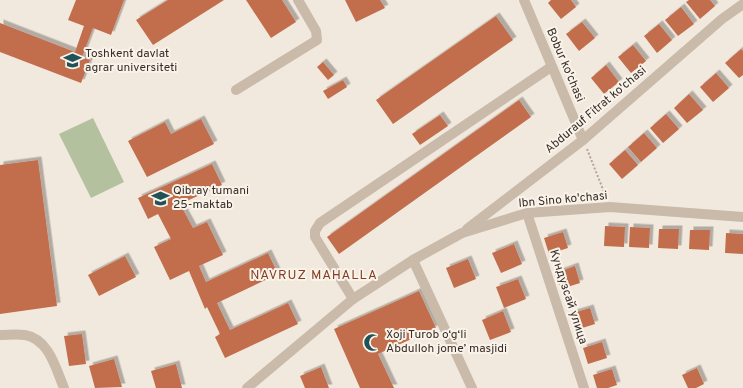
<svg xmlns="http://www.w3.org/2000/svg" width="743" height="388" viewBox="0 0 743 388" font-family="Overpass,sans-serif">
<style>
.green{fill:#b4c19e}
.building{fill:#c26d4c;filter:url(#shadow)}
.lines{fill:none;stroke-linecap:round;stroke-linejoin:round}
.path{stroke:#b6a494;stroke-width:2;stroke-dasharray:2 2;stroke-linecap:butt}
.minor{stroke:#cabaaa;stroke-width:10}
.labels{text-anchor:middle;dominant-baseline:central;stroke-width:4;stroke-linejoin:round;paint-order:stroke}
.poi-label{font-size:12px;fill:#382e29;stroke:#f9f3ea;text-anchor:start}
.street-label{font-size:12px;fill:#382e29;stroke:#f9f3ea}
.neighbourhood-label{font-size:13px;letter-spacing:1px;fill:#843f25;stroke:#f9f3ea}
</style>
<defs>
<filter id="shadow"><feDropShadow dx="3.5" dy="-3.5" stdDeviation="0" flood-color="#0004"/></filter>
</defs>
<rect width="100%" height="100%" fill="#f2e9de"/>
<path class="green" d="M93 118 124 182 91 198 59 134Z"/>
<g class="building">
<path d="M76 0H124L111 35 93 28 82 57 90 60 81 83 0 52V23L75 52 84 26 68 20Z"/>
<path d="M168 0H224L153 45 136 20Z"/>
<path d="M246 0H282L296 22 271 38Z"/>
<path d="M345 0H380L385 8 356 22Z"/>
<path d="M551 0H571L576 7 561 19 548 3Z"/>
<path d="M689 0H710L715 6 700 19 686 2Z"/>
<path d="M681 7 694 24 678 36 665 20Z"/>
<path d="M496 16 513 40 393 124 376 100Z"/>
<path d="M582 22 595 38 579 51 566 34Z"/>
<path d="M659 24 672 40 657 53 644 36Z"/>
<path d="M633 45 646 61 631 73 618 57Z"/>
<path d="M741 49 743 51V75L739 78 725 63Z"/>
<path d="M323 62 334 75 328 80 317 67Z"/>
<path d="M606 65 619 82 604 94 591 78Z"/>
<path d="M716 73 729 88 713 102 700 87Z"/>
<path d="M343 80 347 87 328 99 323 91Z"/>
<path d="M689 94 703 110 687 123 674 108Z"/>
<path d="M519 100 531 117 339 254 327 237Z"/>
<path d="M666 114 679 129 663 143 650 128Z"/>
<path d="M440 115 448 126 420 145 412 134Z"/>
<path d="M201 119 214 144 147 177 128 141 165 122 171 134Z"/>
<path d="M644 133 657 148 641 162 628 147Z"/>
<path d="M625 150 638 165 622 179 609 164Z"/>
<path d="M38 160 57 306 0 314V165Z"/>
<path d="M212 164 222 185 180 204 193 228 207 222 223 255 199 266 206 282 268 253 278 274 217 303 230 330 288 303 298 324 225 358 215 337 220 334 207 307 205 309 189 271 170 280 154 247 171 239 158 214 148 219 138 198Z"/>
<path d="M605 226 625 227 624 247 604 246Z"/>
<path d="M630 227 650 228 649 248 629 247Z"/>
<path d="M659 229H679L678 249 658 248Z"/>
<path d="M690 230H710L709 250 689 249Z"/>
<path d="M563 232 568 248 549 254 544 238Z"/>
<path d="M726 233 743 234V254L725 253Z"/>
<path d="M514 244 522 264 501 273 492 253Z"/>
<path d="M125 256 136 277 99 296 88 275Z"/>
<path d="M468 259 476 279 454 288 446 268Z"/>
<path d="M575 266 580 283 561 289 556 273Z"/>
<path d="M518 279 526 299 504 308 496 287Z"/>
<path d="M419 291 436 328 378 354 394 388H360L334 329Z"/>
<path d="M590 308 595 324 576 330 570 314Z"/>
<path d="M503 311 511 332 490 340 482 320Z"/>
<path d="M82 334 86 364 69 366 64 336Z"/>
<path d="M602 342 607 358 588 364 583 348Z"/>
<path d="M114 359 122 387 95 388 89 366Z"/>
<path d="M176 364 182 388H156L151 371Z"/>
<path d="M321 367 329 388H305L300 376Z"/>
<path d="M697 368 704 384 696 388H688L682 375Z"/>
<path d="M612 369 617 385 608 388H597L593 375Z"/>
</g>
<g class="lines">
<path class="path" d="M587 149 606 197"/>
<g class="minor">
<path d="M524 0 583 140"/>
<path d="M236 90 317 40 316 31 298 0"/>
<path d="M527 213 584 388"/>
<path d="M467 229 583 140 722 19 743 4"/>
<path d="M413 260 472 388"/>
<path d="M353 299 315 237V231L320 223 551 67"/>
<path d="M0 335C8 335 17 334 25 335 49 339 56 369 64 388"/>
<path d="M247 388 353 299 413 260 462 233 527 213 610 207 743 217"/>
</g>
</g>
<defs>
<symbol id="university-bare" viewBox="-9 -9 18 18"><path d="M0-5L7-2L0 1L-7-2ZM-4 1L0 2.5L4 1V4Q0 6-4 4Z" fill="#205258" stroke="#f9f3ea" stroke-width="2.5" paint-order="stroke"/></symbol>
<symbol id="school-bare" viewBox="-9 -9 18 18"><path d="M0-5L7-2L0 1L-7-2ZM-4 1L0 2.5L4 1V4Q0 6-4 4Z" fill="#205258" stroke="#f9f3ea" stroke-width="2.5" paint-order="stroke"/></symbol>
<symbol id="mosque-bare" viewBox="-9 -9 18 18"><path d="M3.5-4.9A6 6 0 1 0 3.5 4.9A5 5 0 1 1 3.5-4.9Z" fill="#205258" stroke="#f9f3ea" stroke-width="2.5" paint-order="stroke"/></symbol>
</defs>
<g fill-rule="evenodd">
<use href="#university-bare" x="60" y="48" width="25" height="25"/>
<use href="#school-bare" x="148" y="186" width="25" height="25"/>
<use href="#mosque-bare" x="360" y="330" width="25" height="25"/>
</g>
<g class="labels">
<g class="poi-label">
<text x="85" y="54">Toshkent davlat<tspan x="85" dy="14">agrar universiteti</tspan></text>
<text x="173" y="191">Qibray tumani<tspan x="173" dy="14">25-maktab</tspan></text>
<text x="386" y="335">Xoji Turob o‘g‘li<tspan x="386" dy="14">Abdulloh jome’ masjidi</tspan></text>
</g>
<g class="street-label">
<text transform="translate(565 65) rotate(67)">Bobur ko'chasi</text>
<text transform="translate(596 110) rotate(-40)">Abdurauf Fitrat ko'chasi</text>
<text transform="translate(563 200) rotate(-5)">Ibn Sino ko'chasi</text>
<text transform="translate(568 297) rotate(72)">Кундузсай улица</text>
</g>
<g class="neighbourhood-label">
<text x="314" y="276">NAVRUZ MAHALLA</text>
</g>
</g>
</svg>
